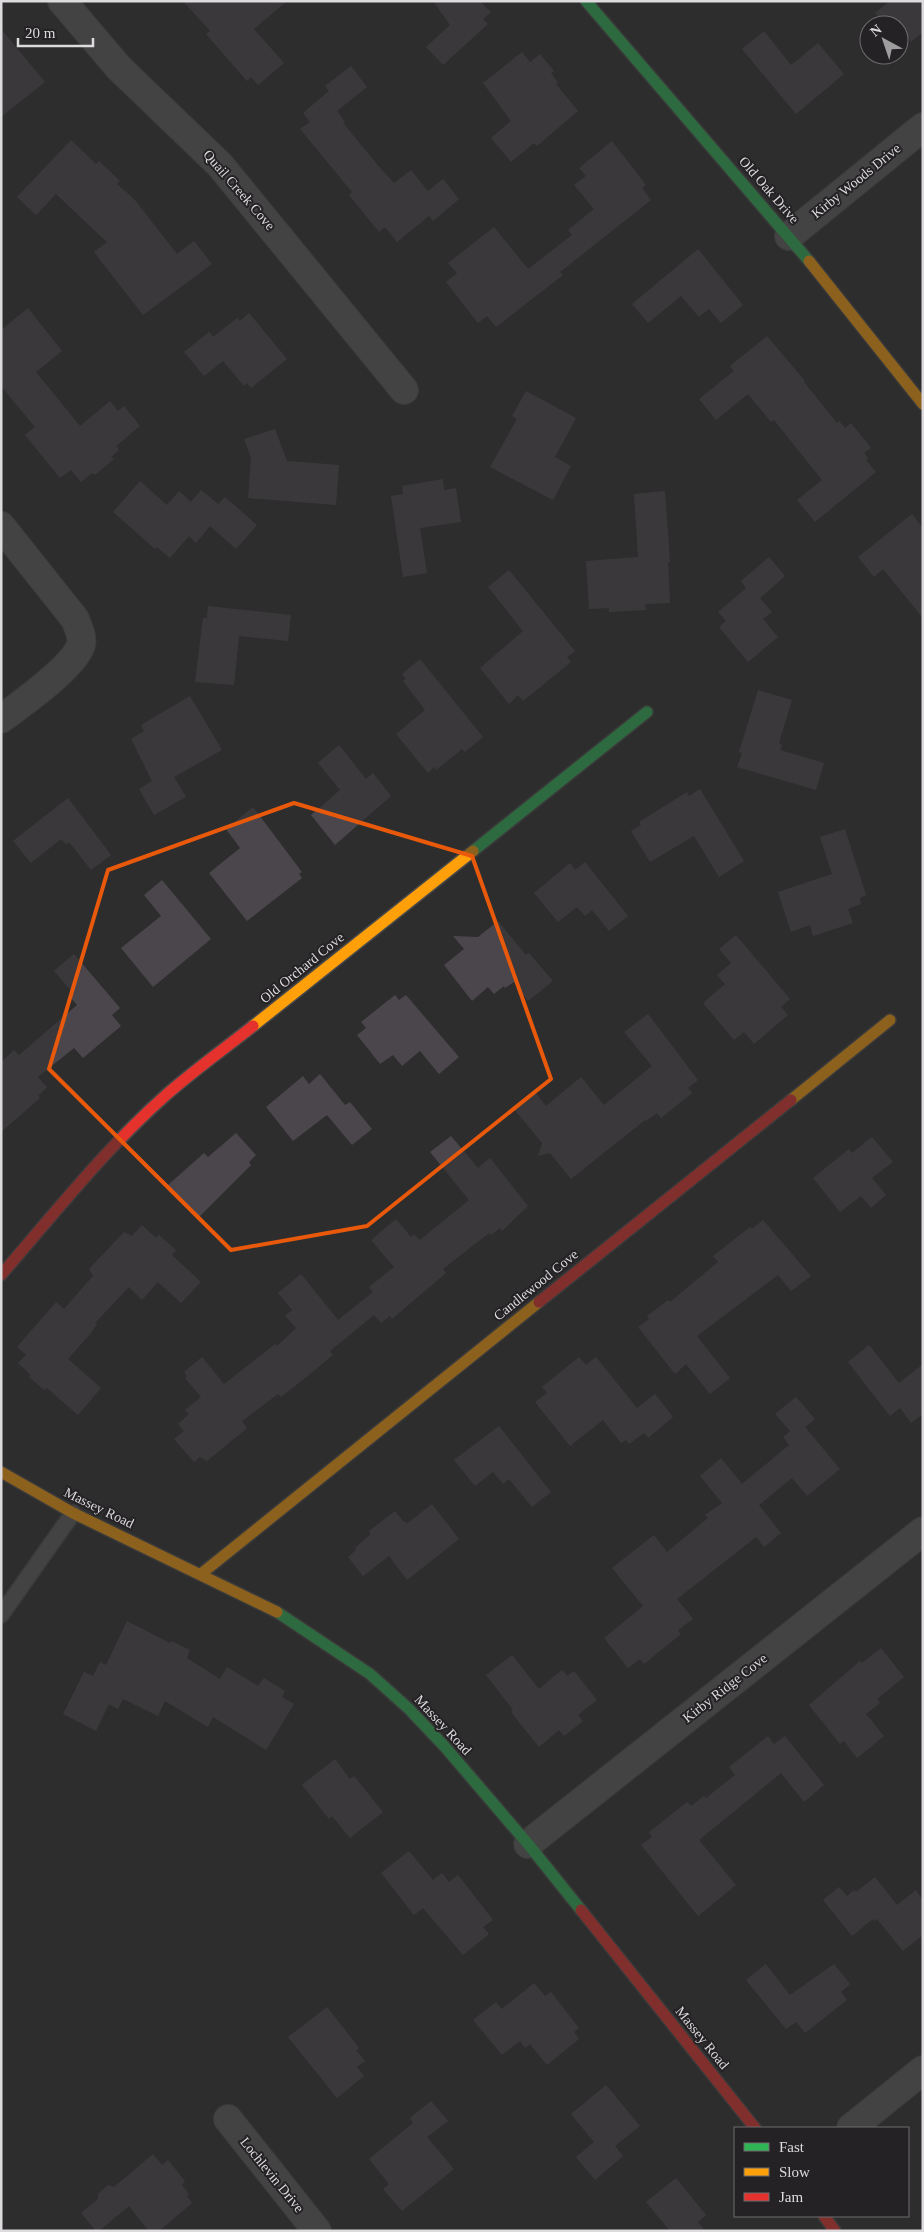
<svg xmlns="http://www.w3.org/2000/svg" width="924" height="2232" viewBox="0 0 924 2232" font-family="'Times New Roman',serif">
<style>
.building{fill:#4b464c}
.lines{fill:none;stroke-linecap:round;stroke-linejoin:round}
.lane-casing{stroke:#4a494a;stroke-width:18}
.street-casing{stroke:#4a494a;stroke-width:30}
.fast-casing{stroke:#4a494a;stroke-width:14}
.slow-casing{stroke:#4a494a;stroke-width:14}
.jam-casing{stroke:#4a494a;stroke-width:14}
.lane{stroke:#5f5e5f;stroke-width:15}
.street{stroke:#5f5e5f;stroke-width:28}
.fast{stroke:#30b455;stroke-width:11}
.slow{stroke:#ff9f0a;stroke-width:11}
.jam{stroke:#e5322d;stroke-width:11}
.marked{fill:none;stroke:#e8590c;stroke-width:4;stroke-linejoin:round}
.labels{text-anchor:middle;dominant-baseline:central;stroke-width:4;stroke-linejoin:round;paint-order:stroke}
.street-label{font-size:14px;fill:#dddbdd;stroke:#242225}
</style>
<rect width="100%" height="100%" fill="#2d2d2d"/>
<g class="building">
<path d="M183 1H287L254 29 284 63 258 85 251 77 247 81 206 34 210 31Z"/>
<path d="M433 1H480L491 12 483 19 488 24 443 65 426 47 450 25Z"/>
<path d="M890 1H923V32L911 42 899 25H885L875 13Z"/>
<path d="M1 29 45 82 1 117Z"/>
<path d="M764 31 791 65 818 43 844 74 796 114 742 49Z"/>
<path d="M522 52 530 62 540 54 554 71 551 73 558 83 556 84 578 111 537 146 534 143 511 162 491 138 511 121 483 83Z"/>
<path d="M351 66 367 87 337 111 345 122 343 123 381 169 394 183 411 170 428 191 443 179 459 199 433 221 429 216 397 242 385 227 379 232 349 195 352 192 300 129 310 122 303 113 329 91 325 86Z"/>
<path d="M71 140 96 164 99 161 120 181 117 184 134 199 177 254 194 241 212 264 143 315 94 252 107 242 56 194 36 215 17 197Z"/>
<path d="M612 141 646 185 642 188 651 200 560 272 563 275 496 327 487 316 478 323 446 282 457 273 448 263 494 227 528 269 572 235 568 230 594 209 574 185 586 176 579 168Z"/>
<path d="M698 249 743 305 721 323 709 309 699 317 681 296 648 323 632 304Z"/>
<path d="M28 308 62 351 36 372 80 426 110 401 118 411 124 406 140 426 116 446 119 450 111 457 114 459 95 475 92 473 81 482 71 470 60 478 25 435 35 427 1 386V330Z"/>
<path d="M249 313 287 359 251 388 247 383 244 386 223 361 204 376 184 352 209 332 213 337 237 318 240 321Z"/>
<path d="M767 336 805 381 804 382 837 423 839 421 845 428 851 423 871 448 864 453 868 458 866 460 876 472 815 522 797 500 822 480 774 420 771 422 748 394 716 420 699 399 734 371 730 366Z"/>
<path d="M526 391 576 418 555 457 571 466 553 500 490 467 517 419 512 416Z"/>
<path d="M275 429 287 461 339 465 336 505 248 498 251 458 244 439Z"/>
<path d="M443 479 444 490 456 488 461 522 420 528 427 573 403 577 391 496 403 494 402 486Z"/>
<path d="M140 481 167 505 179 491 191 502 201 490 218 504 225 497 257 525 236 549 210 526 196 543 189 536 170 558 157 547 155 549 113 512Z"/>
<path d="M665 491 670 562H668L670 603 645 604 646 610 609 612V608L589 609 586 561 638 557 634 494Z"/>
<path d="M912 514 923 528V618L883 569 874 577 858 557Z"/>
<path d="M769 557 785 576 760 598 772 612 763 619 778 637 748 662 719 627 726 621 718 612 746 588 741 581Z"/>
<path d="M509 570 575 651 567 657 571 662 523 701 518 695 509 704 480 668 523 631 488 587Z"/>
<path d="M208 606 291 615 288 641 239 636 234 685 195 682 203 618H207Z"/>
<path d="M420 659 483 737 465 752 462 749 436 770 434 767 428 773 396 734 425 710 403 681 406 679 402 674Z"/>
<path d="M758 690 792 700 779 743 782 745 780 750 824 763 816 790 737 767 742 753 739 752Z"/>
<path d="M190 696 222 750 174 777 186 797 154 815 139 789 152 781 131 739 144 731 141 725Z"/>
<path d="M339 745 366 779 373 773 391 796 335 845 311 815 340 790 318 763Z"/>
<path d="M700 789 744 861 719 877 694 836 650 862 631 831 641 825 639 822 687 792 689 796Z"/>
<path d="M68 798 111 855 91 870 69 842 66 844 61 839 31 863 13 841Z"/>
<path d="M253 807 302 872 299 874 302 878 247 921 209 873 240 848 226 829Z"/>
<path d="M845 829 866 895 860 898 861 904 848 909 853 923 813 936 810 925 791 932 778 892 832 874 820 837Z"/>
<path d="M585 862 628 916 609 931 592 910 585 916 577 907 558 922 534 893 570 863 575 870Z"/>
<path d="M162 880 211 939 153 987 121 948 161 916 144 895Z"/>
<path d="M498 921 526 955 529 953 553 981 528 1001 514 982 505 988 504 986 494 994 488 987 472 1001 444 965 464 949 453 936 478 937Z"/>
<path d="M736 935 790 999 781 1007 788 1015 754 1044 744 1032 734 1040 703 1003 725 984 717 975 731 963 719 949Z"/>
<path d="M74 954 120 1008 112 1015 121 1026 83 1058 74 1048 38 1077 47 1087 38 1096 40 1098 1 1132V1062L14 1050 19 1055 77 1005 69 996 73 993 54 971Z"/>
<path d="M395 995 399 1000 406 995 459 1057 439 1074 420 1051 402 1066 393 1055 380 1064 357 1035 366 1028 361 1022Z"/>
<path d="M648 1014 698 1080 688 1088 692 1093 661 1118 657 1113 646 1121 645 1120 571 1179 550 1153 538 1156 542 1143 514 1109 535 1092 546 1106 581 1077 604 1105 652 1066 624 1032Z"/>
<path d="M320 1074 345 1105 350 1102 372 1129 352 1145 327 1115 293 1141 266 1107 303 1076 309 1084Z"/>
<path d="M236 1133 256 1155 249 1162 251 1165 198 1218 168 1185 204 1153 208 1157Z"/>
<path d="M451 1136 478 1168 490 1158 528 1206 502 1231 500 1228 491 1235 489 1233 443 1269 446 1273 392 1319 390 1316 381 1323 374 1315 330 1351 333 1355 309 1375 281 1397 278 1394 242 1421 247 1428 224 1447 207 1461 200 1457 194 1462 174 1439 184 1431 178 1424 189 1414 185 1410 201 1397 185 1378 187 1376 184 1372 202 1357 224 1384 275 1344 277 1346 296 1328 285 1316 292 1310 278 1293 301 1274 338 1320 373 1292 369 1287 394 1267 371 1240 396 1219 411 1237 414 1234 420 1240 469 1200 430 1152Z"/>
<path d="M872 1137 893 1162 872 1178 886 1195 871 1208 861 1196 840 1212 813 1178 849 1149 852 1153Z"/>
<path d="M763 1220 811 1276 791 1291 778 1275 697 1336 730 1378 710 1394 686 1364 675 1374 638 1327 649 1319 647 1316 668 1300 670 1302 718 1262 713 1256 750 1227 752 1229Z"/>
<path d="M142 1225 156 1238 159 1235 176 1250 172 1255 201 1282 181 1303 158 1282 142 1300 129 1287 95 1323 97 1324 91 1333 68 1359 101 1388 78 1415 47 1388 44 1390 29 1377 31 1375 18 1363 26 1355 17 1347 56 1302 64 1309 93 1276 89 1269 124 1232 132 1236Z"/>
<path d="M869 1345 899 1383 923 1364V1414L911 1423 900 1408 890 1416 848 1362Z"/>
<path d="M579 1357 586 1365 596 1357 637 1408 655 1394 673 1417 648 1438 644 1433 629 1444 626 1440 621 1443 603 1420 570 1446 535 1402 547 1393 542 1387Z"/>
<path d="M796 1397 815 1419 805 1427 840 1469 807 1496 792 1478 759 1505 781 1533 764 1547 756 1537 677 1599 693 1619 678 1630 681 1634 644 1664 640 1659 628 1668 604 1638 643 1606 612 1568 654 1535 667 1552 708 1518 705 1515 722 1503 700 1476 721 1458 742 1484 789 1445 783 1437 790 1431 775 1414Z"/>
<path d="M499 1426 551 1492 532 1507 509 1479 503 1484 493 1472 475 1486 454 1460Z"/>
<path d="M432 1504 459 1539 407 1580 389 1556 363 1576 348 1557 356 1550 355 1548 371 1534 369 1531 395 1511 404 1522 408 1523Z"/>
<path d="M127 1621 170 1643 171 1641 190 1650 187 1658 220 1679 227 1667 258 1686 264 1678 285 1691 282 1697 294 1704 266 1750 213 1717 208 1727 165 1701 158 1716 123 1699 118 1709 109 1704 96 1731 63 1714 84 1672 93 1676 100 1662 106 1665Z"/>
<path d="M881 1648 904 1677 877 1699 880 1703 866 1714 884 1736 857 1758 844 1741 840 1744 809 1705 860 1661 862 1663Z"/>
<path d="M512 1655 539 1689 562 1670 567 1676 574 1671 597 1700 578 1715 583 1721 564 1736 559 1730 539 1747 511 1712 513 1710 486 1675Z"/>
<path d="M768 1736 774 1744 785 1736 824 1785 804 1802 781 1773 699 1840 736 1885 698 1916 641 1845 652 1837 649 1832 687 1802 691 1806 704 1796 706 1798 735 1775 729 1767Z"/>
<path d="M335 1759 350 1779 354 1776 383 1812 350 1838 332 1816 329 1819 302 1785Z"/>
<path d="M409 1851 433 1880 442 1873 449 1882 458 1875 493 1920 483 1927 489 1934 463 1955 423 1908 414 1915 381 1873Z"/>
<path d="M875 1877 897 1905 916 1890 923 1901V1935L903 1951 877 1919 875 1921 873 1919 852 1936 823 1900 839 1887 847 1896 854 1890 856 1892Z"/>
<path d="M766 1964 790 1995 834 1964 850 1984 841 1992 847 2000 805 2033 796 2022 786 2029 746 1980Z"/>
<path d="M534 1983 545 1996 551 1992 579 2028 574 2032 579 2039 547 2065 530 2044 525 2048 520 2041 502 2055 473 2020 496 2002 502 2009Z"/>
<path d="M327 2007 359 2048 356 2050 365 2061 357 2067 364 2076 337 2098 288 2037Z"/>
<path d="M606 2085 640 2126 615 2146 623 2156 595 2180 576 2157 594 2142 571 2114Z"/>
<path d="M431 2101 448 2121 427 2137 454 2169 402 2211 383 2189 389 2184 369 2159 413 2123 410 2118Z"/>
<path d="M153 2154 162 2165 168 2160 185 2181 182 2185 189 2194 187 2196 192 2203 159 2231H149L129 2206 99 2231H96L81 2213 98 2199V2194L108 2185 114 2187Z"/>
<path d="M676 2178 706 2215 698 2222 705 2231H670L646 2202Z"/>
</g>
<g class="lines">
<defs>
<path id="lane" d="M1 1615 73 1513"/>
<g id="street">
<path d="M62 1 119 68 220 165 404 390"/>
<path d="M789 236 923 127"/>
<path d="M1 526 75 619C78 627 83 637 81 645 73 668 21 704 1 719"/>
<path d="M528 1844 923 1531"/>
<path d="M228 2119 317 2231"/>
<path d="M851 2128 923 2070"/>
</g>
<g id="fast">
<path d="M586 1 809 261"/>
<path d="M473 851 647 712"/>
<path d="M277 1612 370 1674 409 1709 445 1747 528 1844 581 1910"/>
</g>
<g id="slow">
<path d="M809 261 923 404"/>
<path d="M253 1026 473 851"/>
<path d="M791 1100 890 1020"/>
<path d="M1 1472 73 1513 277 1612"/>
<path d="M201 1574 539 1302"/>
</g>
<g id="jam">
<path d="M1 1275C54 1214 105 1149 166 1095 193 1071 224 1049 253 1026"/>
<path d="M539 1302 791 1100"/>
<path d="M581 1910 755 2128"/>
<path d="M824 2216 835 2231"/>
</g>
</defs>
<use href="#lane" class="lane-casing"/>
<use href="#street" class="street-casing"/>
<use href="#fast" class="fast-casing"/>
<use href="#slow" class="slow-casing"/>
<use href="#jam" class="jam-casing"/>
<use href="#lane" class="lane"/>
<use href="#street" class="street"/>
<use href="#fast" class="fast"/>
<use href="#slow" class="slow"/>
<use href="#jam" class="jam"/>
</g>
<path d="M0 0H924V2232H0ZM294 803 472 856 551 1079 367 1226 231 1250 49 1069 108 870Z" fill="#2d2d2d" fill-opacity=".55" fill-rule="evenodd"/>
<path class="marked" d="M294 803 472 856 551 1079 367 1226 231 1250 49 1069 108 870Z"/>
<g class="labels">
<g class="street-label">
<text transform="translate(856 181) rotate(-39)">Kirby Woods Drive</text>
<text transform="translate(239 190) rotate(49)">Quail Creek Cove</text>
<text transform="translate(769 190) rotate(49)">Old Oak Drive</text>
<text transform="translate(302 968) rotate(-39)">Old Orchard Cove</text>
<text transform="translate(536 1285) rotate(-39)">Candlewood Cove</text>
<text transform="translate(99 1508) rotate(26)">Massey Road</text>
<text transform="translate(725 1688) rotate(-38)">Kirby Ridge Cove</text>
<text transform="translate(443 1725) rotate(47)">Massey Road</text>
<text transform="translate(702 2038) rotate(51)">Massey Road</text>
<text transform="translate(272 2175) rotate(51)">Lochlevin Drive</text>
</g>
</g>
<rect width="924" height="2232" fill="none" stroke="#dddbdd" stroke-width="5"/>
<rect x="734" y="2127" width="175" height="90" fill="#242225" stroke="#6e6c6f"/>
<rect x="744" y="2143" width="25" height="8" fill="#30b455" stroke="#6e6c6f"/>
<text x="779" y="2152" font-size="15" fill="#dddbdd">Fast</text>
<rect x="744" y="2168" width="25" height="8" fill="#ff9f0a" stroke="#6e6c6f"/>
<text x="779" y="2177" font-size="15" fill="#dddbdd">Slow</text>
<rect x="744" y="2193" width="25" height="8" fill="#e5322d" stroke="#6e6c6f"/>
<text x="779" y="2202" font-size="15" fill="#dddbdd">Jam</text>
<g transform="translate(884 40) rotate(320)"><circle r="24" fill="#242225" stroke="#6e6c6f"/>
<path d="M0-4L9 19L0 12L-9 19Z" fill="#9f9e9f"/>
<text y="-8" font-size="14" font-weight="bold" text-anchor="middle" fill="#dddbdd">N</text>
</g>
<path d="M18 38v8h75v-8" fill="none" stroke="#dddbdd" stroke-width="2.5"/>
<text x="25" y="38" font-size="15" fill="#dddbdd" stroke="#242225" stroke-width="4" paint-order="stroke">20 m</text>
</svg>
